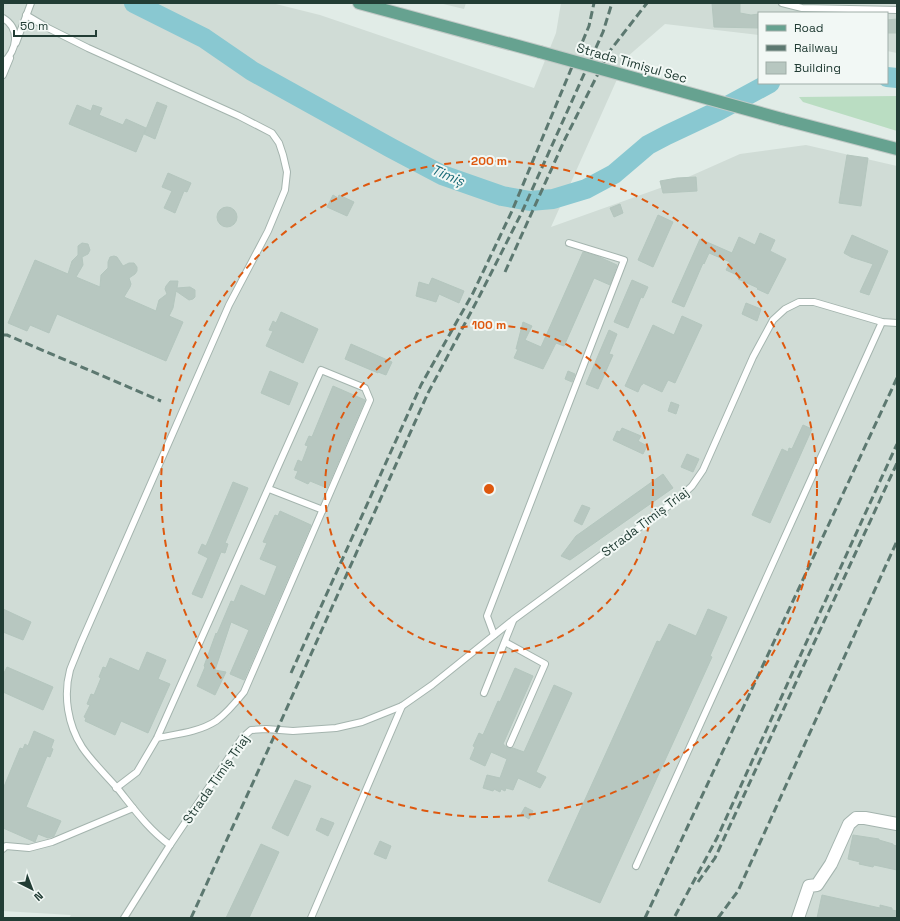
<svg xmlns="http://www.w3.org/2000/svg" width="900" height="921" viewBox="0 0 900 921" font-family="'Space Grotesk',sans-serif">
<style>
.built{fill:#d0dcd6}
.green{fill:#baddc2}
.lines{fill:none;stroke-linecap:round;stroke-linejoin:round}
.river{stroke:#89c8d1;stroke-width:20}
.building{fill:#b7c7c0;stroke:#b4c6be}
.lane-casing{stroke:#a4b4ae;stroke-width:8}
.street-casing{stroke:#a4b4ae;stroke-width:14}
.primary-casing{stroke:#c1c9c6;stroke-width:14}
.lane{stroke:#fff;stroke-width:6}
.street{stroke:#fff;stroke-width:12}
.primary{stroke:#66a290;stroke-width:12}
.rail{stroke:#5c7870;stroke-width:3;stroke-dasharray:8 4;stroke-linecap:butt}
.primary-bridge-casing{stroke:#c1c9c6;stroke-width:14;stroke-linecap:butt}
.primary-bridge{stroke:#66a290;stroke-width:12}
.ring{fill:none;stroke:#de580e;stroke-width:2;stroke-dasharray:7 5}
.labels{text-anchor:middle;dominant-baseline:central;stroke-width:4;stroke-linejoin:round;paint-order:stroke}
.street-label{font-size:13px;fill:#223d35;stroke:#f2f8f5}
.water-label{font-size:14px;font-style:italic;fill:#1c6c79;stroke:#f2f8f5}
.centre{fill:#de580e;stroke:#f2f8f5;stroke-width:2}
.ring-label{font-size:12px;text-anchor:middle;font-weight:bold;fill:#de580e;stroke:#f2f8f5;stroke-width:4;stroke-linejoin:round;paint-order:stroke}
</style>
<rect width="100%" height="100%" fill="#e1ece7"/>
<g class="built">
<path d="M3 3H272L320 15 534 88 556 33 561 3H897V53L887 51V13H759V35L665 24 627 57 551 227 677 182 740 154 806 145 897 166V918H69L71 915 3 911Z"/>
<path d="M439 3H466L464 9Z"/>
</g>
<path class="green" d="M897 96V131L803 102 799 97Z"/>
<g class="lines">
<g class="river">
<path d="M134 3 204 38 252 71 391 148 442 175 502 196 530 201 553 199 586 189 614 174 648 145 667 135 718 111 770 83"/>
<path d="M887 77 897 78"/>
</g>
</g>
<g class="building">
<path d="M712 3H740V13L751 15 759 14V28L714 27Z"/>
<path d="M897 19V33H887V20Z"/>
<path d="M157 102 167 106 155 139 144 134Z"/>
<path d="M77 105 91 111 93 105 102 108 99 115 123 125 126 119 146 128 136 152 69 124Z"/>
<path d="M847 155 868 158 861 206 839 203Z"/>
<path d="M168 173 191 183 187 192 184 191 175 213 164 208 172 191 162 187Z"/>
<path d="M696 177 697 191 663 193 660 181 677 178Z"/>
<path d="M333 195 338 198 339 195 354 202 347 216 327 207Z"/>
<path d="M620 204 623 213 614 217 610 208Z"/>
<circle cx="227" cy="217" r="10"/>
<path d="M658 215 673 222 653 267 638 260Z"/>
<path d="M760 233 775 240 770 251 786 259 768 294 757 289 758 288 738 279 739 276 726 270 730 262 709 253 704 264 703 263 684 307 672 302 700 239 732 253 739 237 755 245Z"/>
<path d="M852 235 888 251 869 295 860 292 873 264 851 257 844 253Z"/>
<path d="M82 243 88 244 90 250 88 254 82 257 83 265 76 277 100 287 101 275 108 268V262L110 257 114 256 117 257 123 266 129 263H134L137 267V271L135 274 129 278 131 284 130 287 124 297 156 311 159 300 167 294 165 289 166 286 170 281H178L177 288 190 287 195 290V297L193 299 189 300 176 291 173 308 169 316 183 322 166 361 57 314 49 333 30 325 27 331 8 323 35 260 68 274 72 261 78 255V246Z"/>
<path d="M583 252 597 256 617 265 610 285 594 278 564 346 556 343 543 369 514 358 518 349H516L523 322 532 326 525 340 541 347Z"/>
<path d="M432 278 464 291 459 303 439 294 436 302 416 296 419 282 429 285Z"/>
<path d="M632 280 648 287 643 298 641 297 628 328 614 322Z"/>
<path d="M746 303 761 309 757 321 742 314Z"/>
<path d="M281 312 318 329 303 363 266 346 273 331 269 330 273 321 276 323Z"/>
<path d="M682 316 702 325 675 383 668 380 662 392 643 383 642 385H641L638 392 625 386 653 325 674 335Z"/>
<path d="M609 330 617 334 609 354 613 355 598 389 586 384Z"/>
<path d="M351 344 392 362 386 375 378 372V373L345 359Z"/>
<path d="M270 371 298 383 289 405 261 393Z"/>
<path d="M568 371 575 374 572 382 565 379Z"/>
<path d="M333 386 365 400 327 488 310 481 308 484 295 478 298 471 294 470 298 460 302 462 308 446 305 445 309 436 312 437Z"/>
<path d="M671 402 679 405 676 414 668 411Z"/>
<path d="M803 425 812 429 770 523 752 515 782 449 788 452 789 448 792 449Z"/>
<path d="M622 428 641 436 638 441 647 446 643 454 613 440 617 431 620 432Z"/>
<path d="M687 454 699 459 693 472 681 467Z"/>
<path d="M663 474 673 488 570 560 561 556 576 536Z"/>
<path d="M233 482 248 488 225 543 228 544 225 553 221 552 202 598 192 594 208 558 198 553 202 544 206 546Z"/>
<path d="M582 505 590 508 582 525 574 521Z"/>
<path d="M280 511 311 525 244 680 230 674 249 630 231 622 215 670 226 672 215 695 197 686 205 667 204 666 216 633 217 634 231 601 234 602 241 585 265 596 277 566 260 559 267 543 263 542 275 515 278 516Z"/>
<path d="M3 609 31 622 23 640 3 632Z"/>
<path d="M708 609 727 617 710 656 712 657 600 903 548 881 657 641 660 642 669 624 696 636Z"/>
<path d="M147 652 166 660 158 679 170 684 148 733 121 721 115 735 85 721 86 718 84 717 90 705 87 704 91 694 94 695 101 678 99 677 103 667 106 668 110 658 139 671Z"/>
<path d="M7 667 53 687 43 710 3 692V675Z"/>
<path d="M515 668 533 676 503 744 508 748H513L524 752 554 685 572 693 536 772 546 777 540 788 518 778 513 790 506 788 505 791 501 789 500 792 494 789 493 791 483 788 487 775 500 778 507 759 491 752 485 766 470 759 475 747 473 746 479 733 483 735 498 701 500 702Z"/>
<path d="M34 731 54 740 51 748 53 749 50 757 47 756 26 807 61 821 54 836 48 838 38 834 35 842 3 828V789L20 748 23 749 25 744 28 746Z"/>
<path d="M295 780 311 786 288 836 272 828Z"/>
<path d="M525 807 533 811 529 819 521 814Z"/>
<path d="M321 818 334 823 328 836 316 830Z"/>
<path d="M853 835 879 839V840L893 844V845L897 846V870L874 865 873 867 859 864 860 862 848 859Z"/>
<path d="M380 841 391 846 386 859 374 854Z"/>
<path d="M261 844 279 852 249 918H226Z"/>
<path d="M822 895 880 908V905L892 908V910L897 911V918H817Z"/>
</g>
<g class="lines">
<defs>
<g id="lane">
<path d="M782 3 802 8 897 10"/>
<path d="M26 15 48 28 88 48 239 116 272 133 279 143 283 155 287 172 285 190 268 231 229 305 80 645C77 653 73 662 70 670 63 696 68 725 82 747 92 762 106 775 118 789 134 809 149 830 170 845"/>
<path d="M3 18C21 29 17 50 3 63"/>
<path d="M16 43 31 3"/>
<path d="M3 75 10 58"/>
<path d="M269 489 323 510"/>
<path d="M494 635 487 616 624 260 569 243"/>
<path d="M505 642 545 664 510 744"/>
<path d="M484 693 513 621"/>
<path d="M116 788 137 772 157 738 321 370 365 388 370 400 244 692C236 702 227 713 216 721 199 732 177 734 157 738"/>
<path d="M3 849 6 846 29 848 52 842 133 808"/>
<path d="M636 866 882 322"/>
<path d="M124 918 170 845 242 738 251 730 266 729 293 731 336 728 362 722 402 706 432 685 513 620 678 499 692 486 703 470 753 357 773 320 785 309 799 302H814L882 322 897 323"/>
<path d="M311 918 402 706"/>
</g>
<path id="street" d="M798 918 809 886 817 885 831 864 849 824 856 818H865L897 824"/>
<g id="primary">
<path d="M359 3 540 52"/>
<path d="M782 119 897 149"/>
</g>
</defs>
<use href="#lane" class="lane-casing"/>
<use href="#street" class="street-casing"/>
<use href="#primary" class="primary-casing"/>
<use href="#lane" class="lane"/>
<use href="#street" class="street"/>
<use href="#primary" class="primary"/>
<g class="rail">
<path d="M505 272 565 139 609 52 647 3"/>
<path d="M3 335H7L161 401"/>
<path d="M291 673 421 385 473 293 512 211 589 26 594 3"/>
<path d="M698 882 715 858 897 463"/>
<path d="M675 916 717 838 897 444"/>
<path d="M191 918 277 730 428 393 480 295 522 212 603 32 612 3"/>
<path d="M645 918 897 378"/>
<path d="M718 918 738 891 897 541"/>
</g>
<defs>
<path id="primary-bridge" d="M540 52 782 119"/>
</defs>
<use href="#primary-bridge" class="primary-bridge-casing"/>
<use href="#primary-bridge" class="primary-bridge"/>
</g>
<g class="ring">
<circle cx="489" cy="489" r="164"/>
<circle cx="489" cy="489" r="328"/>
</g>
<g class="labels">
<g class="street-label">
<text transform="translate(632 63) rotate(16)">Strada Timișul Sec</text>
<text transform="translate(645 522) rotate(-37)">Strada Timiș Triaj</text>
<text transform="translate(216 779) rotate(-55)">Strada Timiș Triaj</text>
</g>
<g class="water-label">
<text transform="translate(448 175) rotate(23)">Timiș</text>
</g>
</g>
<circle cx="489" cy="489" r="6" class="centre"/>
<g class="ring-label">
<text x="489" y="165">200 m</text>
<text x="489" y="329">100 m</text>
</g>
<rect width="900" height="921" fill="none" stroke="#223d35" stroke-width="8"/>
<rect x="758" y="12" width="130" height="72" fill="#f2f8f5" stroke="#9fada8"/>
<rect x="766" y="25" width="20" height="6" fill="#66a290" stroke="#9fada8"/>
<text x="794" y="32" font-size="12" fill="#223d35">Road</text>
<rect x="766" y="45" width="20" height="6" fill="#5c7870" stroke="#9fada8"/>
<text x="794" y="52" font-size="12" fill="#223d35">Railway</text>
<rect x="766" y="62" width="20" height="12" fill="#b7c7c0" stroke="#9fada8"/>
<text x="794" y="72" font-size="12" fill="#223d35">Building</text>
<g transform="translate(32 889) rotate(138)" stroke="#f2f8f5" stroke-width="3" paint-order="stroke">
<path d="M0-3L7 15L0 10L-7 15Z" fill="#223d35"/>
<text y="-6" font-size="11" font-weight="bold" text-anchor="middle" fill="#223d35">N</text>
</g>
<path d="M14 30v6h82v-6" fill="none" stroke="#223d35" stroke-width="2"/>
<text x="20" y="30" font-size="12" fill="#223d35" stroke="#f2f8f5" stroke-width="3" paint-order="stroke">50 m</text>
</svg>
